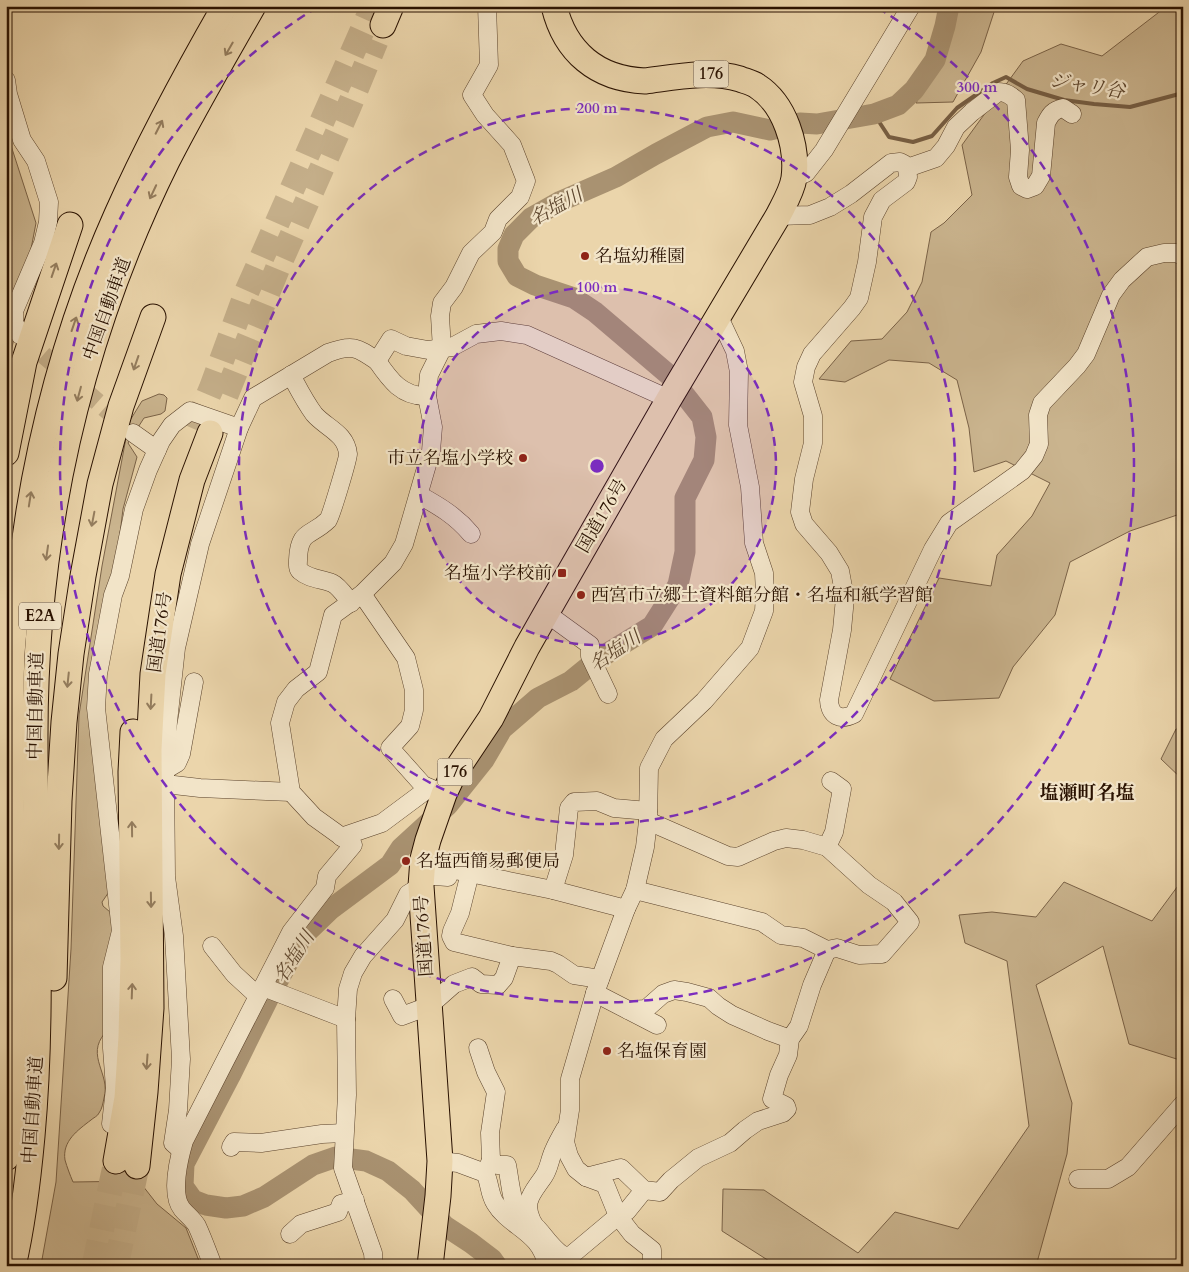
<svg xmlns="http://www.w3.org/2000/svg" width="1189" height="1272" viewBox="0 0 1189 1272" font-family="Cardo,'Noto Serif JP',serif">
<style>
.green{fill:#cab48e;stroke:#7a6247}
.lines{fill:none;stroke-linecap:round;stroke-linejoin:round}
.stream{stroke:#765e44;stroke-width:4}
.river{stroke:#a99271;stroke-width:21}
.minor-tunnel{stroke:#c4ae89;stroke-width:18;stroke-dasharray:18 9;stroke-linecap:butt}
.highway-tunnel{stroke:#c4ae89;stroke-width:25;stroke-dasharray:25 12;stroke-linecap:butt}
.minor-casing{stroke:#5a422b;stroke-width:19}
.highway-casing{stroke:#291100;stroke-width:27}
.minor{stroke:#f2e4c8;stroke-width:18}
.highway{stroke:#ebd5ab;stroke-width:25}
.oneway{stroke:#947d5e}
.ring{fill:none;stroke:#7b2cbf;stroke-width:2.5;stroke-dasharray:9 6}
.poi-dot{fill:#8f2418;stroke:#f2e4c8;stroke-width:2}
.labels{text-anchor:middle;dominant-baseline:central;stroke-width:4.5;stroke-linejoin:round;paint-order:stroke}
.shield{fill:#f2e4c8;stroke:#65503c;stroke-width:1}
.shield-label{font-size:16px;font-weight:bold;fill:#291100}
.poi-label{font-size:18px;fill:#291100;stroke:#f2e4c8;text-anchor:start}
.street-label{font-size:18px;fill:#291100;stroke:#f2e4c8}
.water-label{font-size:19px;font-style:italic;fill:#5c452d;stroke:#f2e4c8}
.neighbourhood-label{font-size:19px;font-weight:bold;fill:#291100;stroke:#f2e4c8}
.centre{fill:#7b2cbf;stroke:#f2e4c8;stroke-width:2.5}
.ring-label{font-size:15px;text-anchor:middle;font-weight:bold;fill:#7b2cbf;stroke:#f2e4c8;stroke-width:4.5;stroke-linejoin:round;paint-order:stroke}
</style>
<rect width="100%" height="100%" fill="#ebd5ab"/>
<filter id="stains"><feTurbulence type="fractalNoise" baseFrequency=".004" numOctaves="4"/><feColorMatrix values="0 0 0 0 .2 0 0 0 0 .09 0 0 0 0 .02 0 0 0 .5 -.17"/></filter>
<radialGradient id="worn" r=".72"><stop offset=".6" stop-color="#630" stop-opacity="0"/><stop offset="1" stop-color="#630" stop-opacity=".3"/></radialGradient>
<g class="green">
<path d="M957 6H996L981 52 953 102 916 103 945 48Z"/>
<path d="M1167 6H1183V513L1130 531 1070 562 1055 615 1013 667 999 698 934 701 890 679 939 578 991 586 997 555 1032 516 1050 483 1006 461 974 472 969 428 957 380 929 363 889 360 845 382 819 379 851 341 882 339 907 312 922 282 931 232 944 223 972 195 962 145 1023 61 1061 44 1102 56Z"/>
<path d="M6 130 36 223 6 379Z"/>
<path d="M159 394 164 395 167 398 165 411 161 414 144 418 128 443 137 457 123 509 116 566 90 692 113 886 102 902 103 906 110 912 114 926 105 1033C85 1056 111 1074 104 1098 103 1103 102 1109 99 1113 98 1116 93 1118 91 1120 78 1130 62 1141 65 1160 67 1167 70 1175 73 1182L139 1181 157 1204 186 1228 201 1266H47L41 1265 56 1182 71 949 79 715 102 566 129 422 142 401Z"/>
<path d="M1176 729H1183V780L1161 759Z"/>
<path d="M1183 879V1061L1129 1044 1103 946 1036 985 1072 1103 1067 1154 1036 1266H777L722 1231 723 1189 764 1190 858 1253 895 1212 958 1229 1029 1126 1007 961 965 943 959 915 992 912 1036 917 1064 882 1152 921Z"/>
</g>
<g class="lines">
<path class="stream" d="M874 114 889 137 913 142 932 136 957 108 993 83 1006 77 1027 89 1064 100 1094 104 1130 107 1183 93"/>
<path class="river" d="M497 1266 492 1259 471 1243 445 1226 412 1190 388 1171 366 1161 336 1157 313 1165 264 1197 243 1206 226 1208 206 1205 193 1200 183 1186 184 1164 230 1076 268 999 302 937 331 909 390 865 401 848 448 805 484 760 502 729 538 698 571 681 598 659 652 626 678 585 685 552V498L704 460 706 437 702 417 669 375 595 312 574 298 535 285 517 276 508 261V249L514 235 531 218 561 201 616 177 656 154 707 127 733 122 770 130 800 123 817 124 874 114 898 105 914 90 935 60 945 26 949 6"/>
<path class="minor-tunnel" d="M23 337 124 425"/>
<g class="highway-tunnel">
<path d="M226 395 279 265 348 109 376 41"/>
<path d="M194 429 211 389 247 291 373 6"/>
<path d="M94 1266 116 1161"/>
<path d="M116 1266 137 1166"/>
</g>
<defs>
<g id="minor">
<path d="M6 80 8 94 22 140 36 161 49 202 48 222 43 243 14 311V322L20 335"/>
<path d="M907 168 936 158 946 146 956 127 972 112 998 92C1006 92 1010 95 1016 100L1020 150 1018 177 1021 186 1027 189 1035 186 1041 176 1046 123C1050 115 1053 110 1063 108L1072 114"/>
<path d="M794 178 806 173 824 150 911 6"/>
<path d="M778 216 810 215 830 207 851 194 891 163 900 162 904 164 907 168 908 177 906 182 882 200 873 217 867 262 859 298 852 308 812 354 806 367 803 382 813 416V443L804 479 800 512 804 524 829 553 840 571 845 598 842 630 829 700C830 716 840 721 854 714L933 549 949 523 1022 471 1034 456 1039 444 1038 415 1042 403 1077 366 1086 354 1111 295 1122 280 1147 257 1164 253H1176L1183 256"/>
<path d="M377 361C390 380 402 397 427 396"/>
<path d="M291 375C298 388 305 402 314 414 326 428 346 433 348 454 348 459 331 516 328 520 311 537 299 529 298 560 298 564 297 568 300 571 309 579 322 579 332 583 339 586 346 597 351 603"/>
<path d="M133 433 157 450"/>
<path d="M419 495C439 506 456 516 471 534"/>
<path d="M362 594 406 658 414 690V710L410 726 390 748 423 785 444 794"/>
<path d="M546 613 590 645V656L608 694"/>
<path d="M165 770 177 763 181 754 194 682"/>
<path d="M165 784 200 788 291 792"/>
<path d="M341 837 382 823 429 788"/>
<path d="M827 847 834 832 842 789 831 781"/>
<path d="M470 873 460 913 452 931 451 936 454 942 512 956 551 961 558 964 574 975 600 979"/>
<path d="M421 875 448 877 450 869 553 890 626 909"/>
<path d="M553 890 564 855 569 808 574 802 597 801 614 808 648 811"/>
<path d="M635 890 762 922 781 935 803 938 827 950 837 948 859 955 882 954 910 922 894 902 869 885 827 847 803 840 786 838 774 841 738 857 728 856 648 821"/>
<path d="M212 946 234 974 258 996"/>
<path d="M263 987 346 1019"/>
<path d="M595 993 657 1025"/>
<path d="M393 999 402 1016 429 1006 454 984 472 977 481 984 498 985 504 978 512 956"/>
<path d="M628 1010 646 1009 663 994 674 990 687 992 709 998 718 1006 732 1015 768 1031 790 1039"/>
<path d="M478 1048 486 1072 496 1092 490 1133 491 1160 487 1170"/>
<path d="M111 1124 115 1088 112 1048V967L121 931 96 708 98 674 113 595 120 576 134 509 148 470 161 441 172 425 190 411 239 428 253 398 328 353C352 344 357 347 377 361L391 339 406 346 428 350 452 347 476 334 501 331 527 335 669 399"/>
<path d="M231 1147 234 1142 261 1143 322 1134 344 1133"/>
<path d="M181 1150 173 1143 178 1110 181 1059 174 936 166 877 165 770 168 722 176 648 200 544 239 428"/>
<path d="M491 1160 497 1165H507C510 1180 511 1201 519 1215 523 1220 531 1222 535 1226 544 1234 556 1256 569 1257L618 1216 627 1211 644 1190"/>
<path d="M440 1161 458 1163 485 1173C490 1182 489 1194 495 1203 510 1228 541 1231 547 1266"/>
<path d="M586 1177 621 1168 644 1190 660 1192 671 1180 698 1158 730 1143 745 1130 758 1121 783 1113 787 1109 786 1106 772 1099 779 1075 788 1055 790 1039 799 1026 812 985 827 950"/>
<path d="M1078 1179H1108L1128 1167 1183 1104"/>
<path d="M534 1225C521 1202 532 1194 544 1176 549 1169 550 1158 554 1150 557 1143 561 1136 565 1129"/>
<path d="M290 1234 301 1224 338 1212 341 1204 355 1200"/>
<path d="M213 1266C208 1253 203 1239 197 1226 193 1219 187 1215 182 1209 170 1194 179 1158 184 1141L291 932 325 888 327 876 353 845 314 817 291 792 280 723 286 702 296 689 318 672 333 615 362 594 393 563 404 544 431 451 433 427 427 396 429 375 442 349 440 316 442 303 454 287 471 253 493 232 498 219 520 197 526 181 512 145 485 115 472 95 489 65 487 6"/>
<path d="M374 1266 373 1253 343 1168 347 1095 346 1019 348 989 353 973 363 956 395 920 408 894 421 886"/>
<path d="M652 1266V1250L632 1234 618 1216 605 1184 586 1177 576 1169 569 1156 565 1142 570 1110V1079L595 993 626 909 635 890 645 847 648 821 649 768 664 739 704 701 750 648 764 611 765 593 764 573 754 543 750 487 738 425 739 372 735 351 718 315"/>
</g>
<g id="highway">
<path d="M383 25 391 6"/>
<path d="M6 453 24 362 70 225"/>
<path d="M54 978 59 801 64 722 71 654 83 576 100 484 121 406 153 317"/>
<path d="M6 1158C11 1111 15 1063 15 1015 16 895 7 775 12 655 13 635 16 615 18 595 31 464 63 335 117 214 149 142 186 74 225 6"/>
<path d="M116 1161 127 1098 131 1037 133 959 131 772 133 732"/>
<path d="M137 1166 145 1092 151 1008 149 749 153 674 168 574 192 480 210 433"/>
<path d="M13 1266C23 1223 28 1180 32 1136 44 1005 35 874 35 743 34 538 76 345 167 161 194 108 224 57 253 6"/>
<path d="M430 1266 438 1196 440 1161 421 886 423 859 428 840 444 794 453 775 491 718 527 647 548 610 669 399 778 216C784 204 792 191 794 178 798 146 785 104 757 86 753 83 745 81 740 79 709 70 676 77 645 81 597 79 565 52 554 6"/>
</g>
</defs>
<use href="#minor" class="minor-casing"/>
<use href="#highway" class="highway-casing"/>
<use href="#minor" class="minor"/>
<use href="#highway" class="highway"/>
</g>
<defs><path id="oneway-shaft" d="M-6 0H5M1.5-3L5.5 0L1.5 3" fill="none" stroke-width="1.6" stroke-linecap="round" stroke-linejoin="round" transform="scale(1.25)"/></defs>
<g class="oneway">
<use href="#oneway-shaft" transform="translate(229 49) rotate(120)"/>
<use href="#oneway-shaft" transform="translate(159 127) rotate(-63)"/>
<use href="#oneway-shaft" transform="translate(153 192) rotate(115)"/>
<use href="#oneway-shaft" transform="translate(54 270) rotate(-71)"/>
<use href="#oneway-shaft" transform="translate(74 324) rotate(-71)"/>
<use href="#oneway-shaft" transform="translate(136 363) rotate(109)"/>
<use href="#oneway-shaft" transform="translate(79 394) rotate(105)"/>
<use href="#oneway-shaft" transform="translate(30 499) rotate(-81)"/>
<use href="#oneway-shaft" transform="translate(93 519) rotate(101)"/>
<use href="#oneway-shaft" transform="translate(47 553) rotate(98)"/>
<use href="#oneway-shaft" transform="translate(68 680) rotate(96)"/>
<use href="#oneway-shaft" transform="translate(151 702) rotate(93)"/>
<use href="#oneway-shaft" transform="translate(132 829) rotate(-91)"/>
<use href="#oneway-shaft" transform="translate(59 842) rotate(91)"/>
<use href="#oneway-shaft" transform="translate(151 900) rotate(89)"/>
<use href="#oneway-shaft" transform="translate(132 991) rotate(-88)"/>
<use href="#oneway-shaft" transform="translate(147 1062) rotate(94)"/>
</g>
<circle cx="597" cy="466" r="179" fill="#7b2cbf" fill-opacity=".12"/>
<g class="ring">
<circle cx="597" cy="466" r="179"/>
<circle cx="597" cy="466" r="358"/>
<path d="M878 8A537 537 0 1 1 316 8"/>
</g>
<g class="poi-dot">
<circle cx="585" cy="256" r="5"/>
<circle cx="523" cy="458" r="5"/>
<rect x="557" y="568" width="10" height="10" rx="2.5"/>
<circle cx="581" cy="595" r="5"/>
<circle cx="406" cy="861" r="5"/>
<circle cx="607" cy="1051" r="5"/>
</g>
<g class="labels">
<g class="shield">
<rect x="693.5" y="60.5" width="35" height="27" rx="4"/>
<rect x="19" y="602.5" width="42" height="27" rx="4"/>
<rect x="437.5" y="758.5" width="35" height="27" rx="4"/>
</g>
<g class="shield-label">
<text x="711" y="74">176</text>
<text x="40" y="616">E2A</text>
<text x="455" y="772">176</text>
</g>
<g class="poi-label">
<text x="595" y="256">名塩幼稚園</text>
<text x="513" y="458" text-anchor="end">市立名塩小学校</text>
<text x="552" y="573" text-anchor="end">名塩小学校前</text>
<text x="591" y="595">西宮市立郷土資料館分館・名塩和紙学習館</text>
<text x="416" y="861">名塩西簡易郵便局</text>
<text x="617" y="1051">名塩保育園</text>
</g>
<g class="street-label">
<text transform="translate(107 309) rotate(-70)">中国自動車道</text>
<text transform="translate(602 516) rotate(-60)">国道176号</text>
<text transform="translate(160 632) rotate(-82)">国道176号</text>
<text transform="translate(36 706) rotate(-89)">中国自動車道</text>
<text transform="translate(424 936) rotate(-94)">国道176号</text>
<text transform="translate(33 1110) rotate(-86)">中国自動車道</text>
</g>
<g class="water-label">
<text transform="translate(1087 86) rotate(9)">ジャリ谷</text>
<text transform="translate(556 207) rotate(-29)">名塩川</text>
<text transform="translate(615 651) rotate(-34)">名塩川</text>
<text transform="translate(294 957) rotate(-57)">名塩川</text>
</g>
<g class="neighbourhood-label">
<text x="1087" y="793">塩瀬町名塩</text>
</g>
</g>
<circle cx="597" cy="466" r="8" class="centre"/>
<g class="ring-label">
<text x="977" y="92">300 m</text>
<text x="597" y="113">200 m</text>
<text x="597" y="292">100 m</text>
</g>
<rect width="1189" height="1272" fill="none" stroke="#ebd5ab" stroke-width="25"/>
<rect x="8" y="8" width="1174" height="1257" fill="none" stroke="#291100" stroke-width="2.5"/>
<rect x="12" y="12" width="1164" height="1247" fill="none" stroke="#291100"/>
<rect width="100%" height="100%" filter="url(#stains)"/>
<rect width="100%" height="100%" fill="url(#worn)"/>
</svg>
